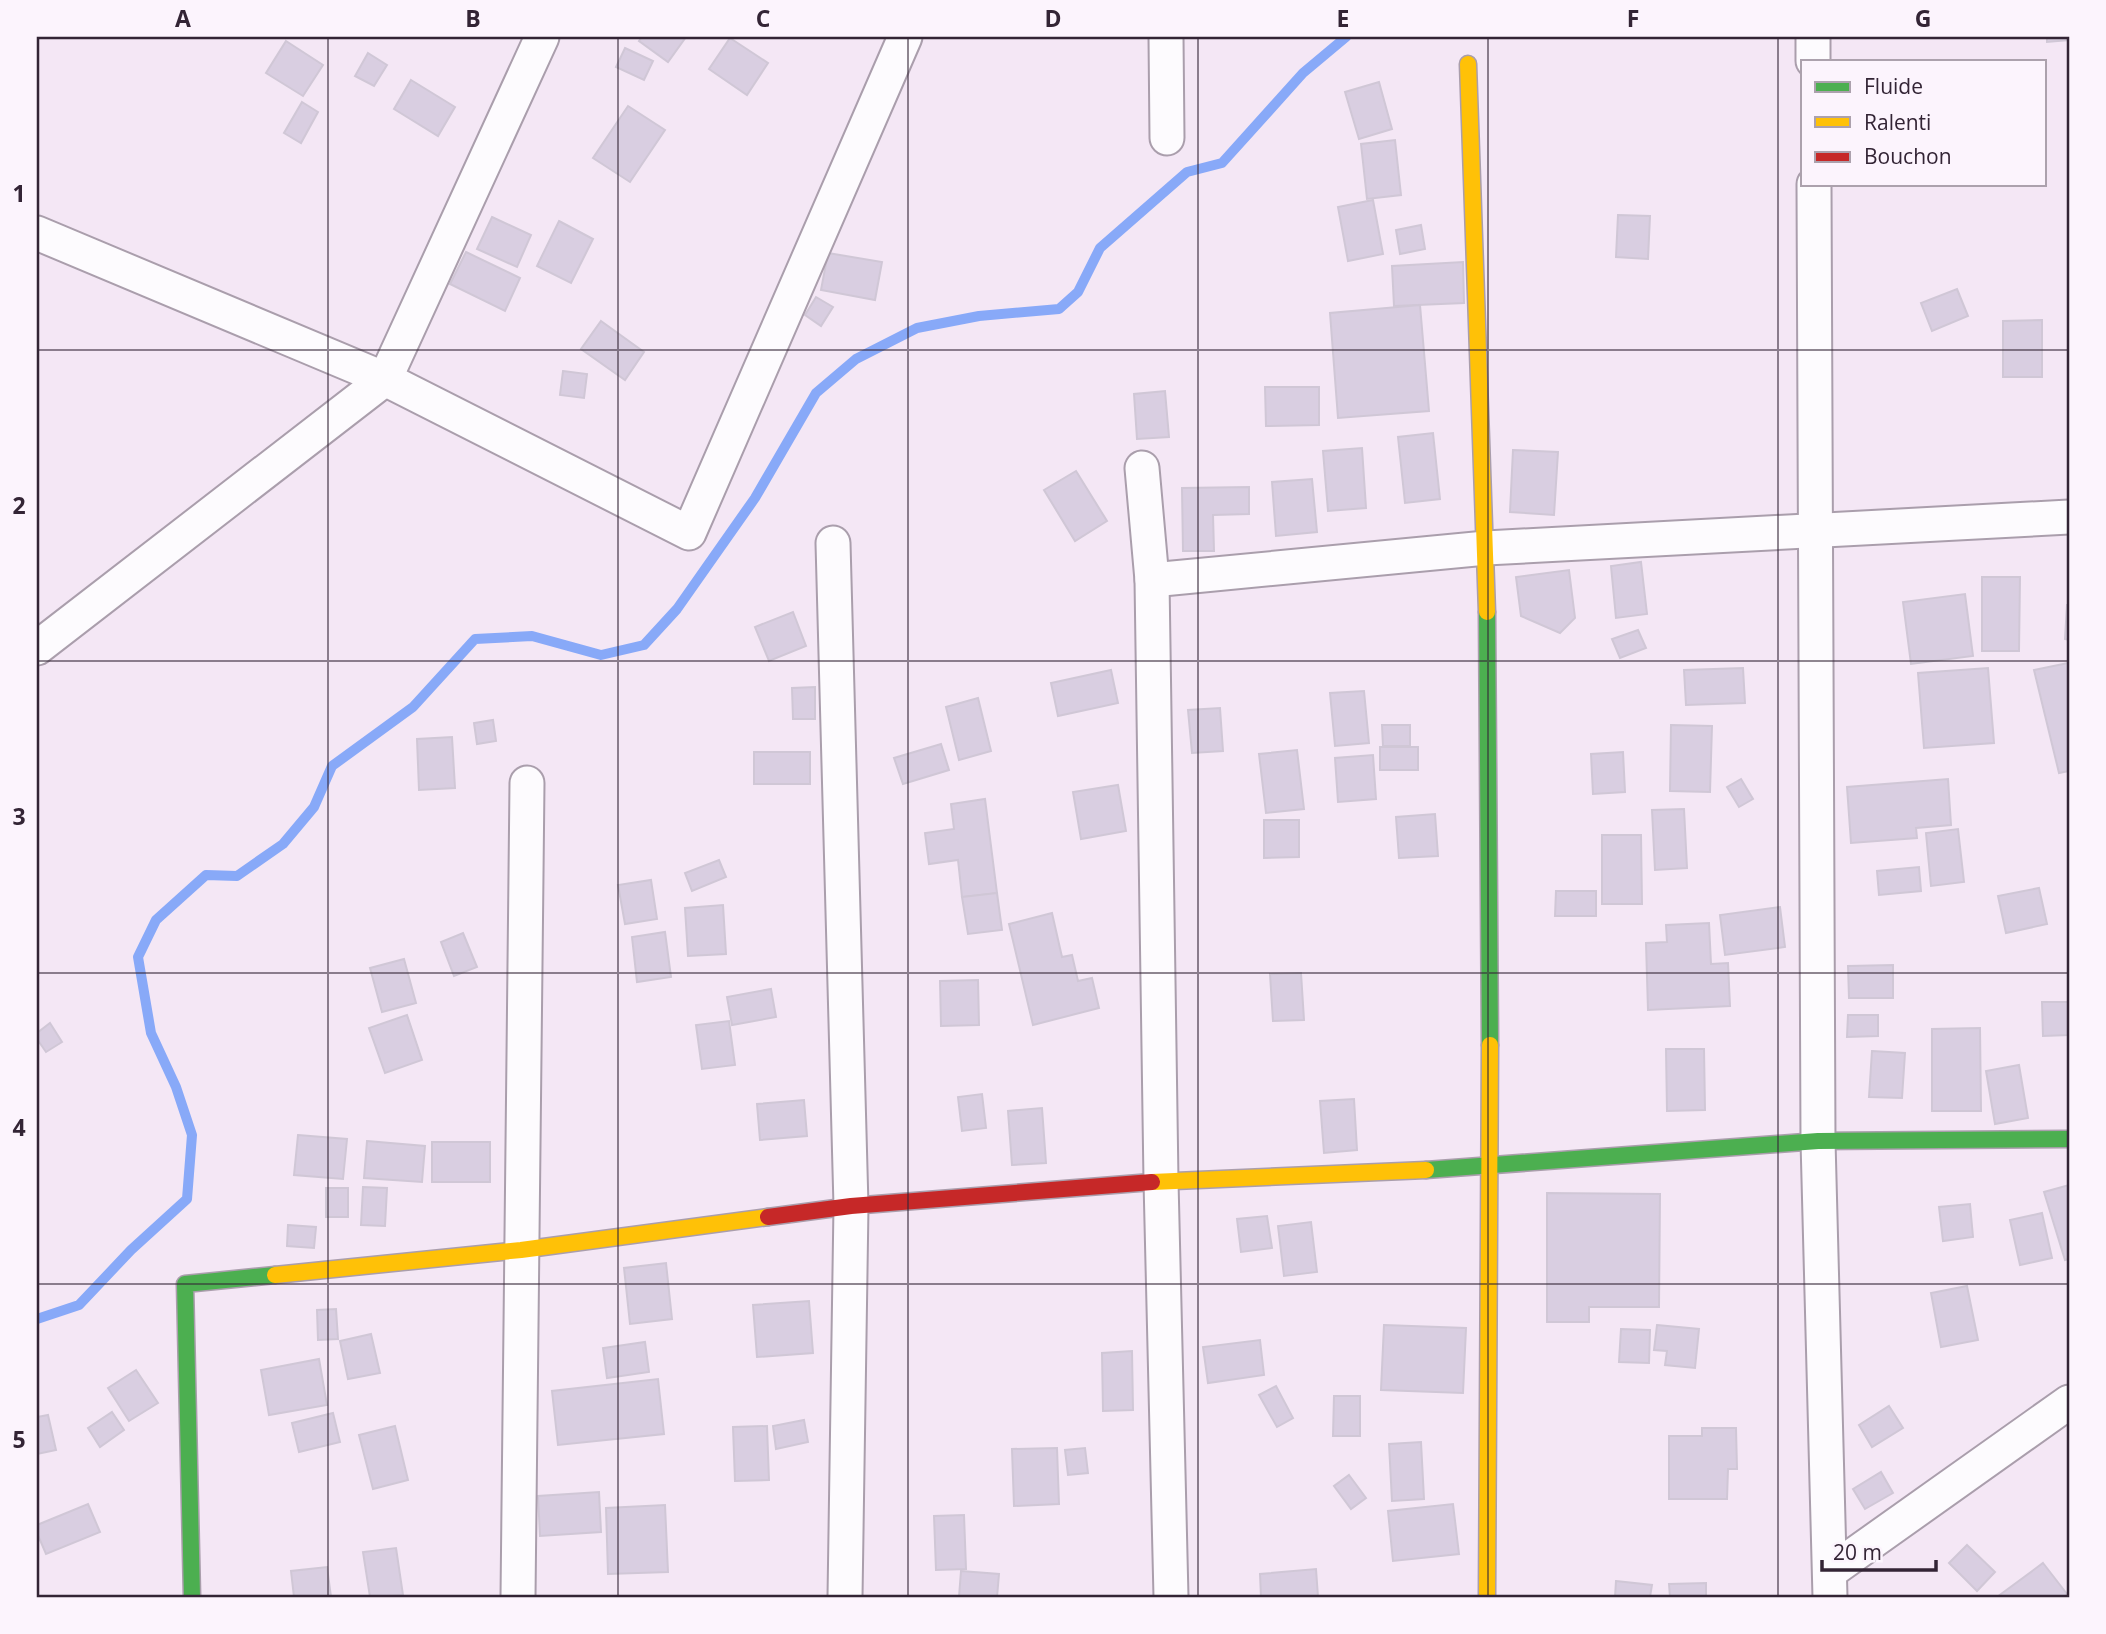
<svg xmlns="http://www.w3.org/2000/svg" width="2106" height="1634" viewBox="0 0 2106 1634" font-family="'Open Sans',sans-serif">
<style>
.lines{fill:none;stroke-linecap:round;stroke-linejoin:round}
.stream{stroke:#88a9f8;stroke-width:10}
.building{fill:#d9cee1;stroke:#d0c7d6;stroke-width:2}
.street-casing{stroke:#aa9eac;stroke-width:37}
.fast-casing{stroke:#aa9eac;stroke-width:19}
.slow-casing{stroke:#aa9eac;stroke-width:19}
.jam-casing{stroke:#aa9eac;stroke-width:19}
.street{stroke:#fdfbfe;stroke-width:33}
.fast{stroke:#4caf50;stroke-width:16}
.slow{stroke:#ffc107;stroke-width:16}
.jam{stroke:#c62828;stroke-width:16}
.grid{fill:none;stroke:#332435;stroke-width:2;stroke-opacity:0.55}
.neatline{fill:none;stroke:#332435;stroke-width:2.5}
.grid-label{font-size:23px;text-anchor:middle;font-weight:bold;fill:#332435}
</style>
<rect width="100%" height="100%" fill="#f4e7f5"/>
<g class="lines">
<path class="stream" d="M37 1319 79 1305 131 1250 187 1199 192 1135 176 1087 151 1033 138 957 156 920 206 875 237 876 283 844 314 807 332 766 413 707 475 639 532 636 601 655 644 645 677 609 755 498 816 393 856 359 917 328 979 316 1059 309 1078 292 1100 248 1187 172 1222 163 1303 73 1346 37"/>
</g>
<g class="building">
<path d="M642 37H686L668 62 639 41Z"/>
<path d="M2047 37H2069V40L2047 42Z"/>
<path d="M730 38 768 63 747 95 709 69Z"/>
<path d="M286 41 323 65 303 96 266 73Z"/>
<path d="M625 48 653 61 644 80 616 67Z"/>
<path d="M368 53 387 65 374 86 355 76Z"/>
<path d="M411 80 455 107 438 136 394 109Z"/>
<path d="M1379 82 1392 129 1359 139 1345 92Z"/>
<path d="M302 102 318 112 301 143 284 133Z"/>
<path d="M628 106 665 130 630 182 593 158Z"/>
<path d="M1395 140 1401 195 1367 199 1361 144Z"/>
<path d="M1373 200 1383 254 1348 261 1338 207Z"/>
<path d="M1618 215 1650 216 1648 259 1616 257Z"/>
<path d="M492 217 531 235 517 267 477 249Z"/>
<path d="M559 221 593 239 571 283 537 266Z"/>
<path d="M1421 225 1425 249 1400 254 1396 230Z"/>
<path d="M466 252 520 278 505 311 450 284Z"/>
<path d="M828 253 882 262 875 300 821 290Z"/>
<path d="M1463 262 1464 303 1394 306 1392 266Z"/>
<path d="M1957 289 1968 316 1932 331 1921 303Z"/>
<path d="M816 297 833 307 821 326 805 315Z"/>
<path d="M1420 305 1429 411 1338 418 1330 313Z"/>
<path d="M2042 320V377H2003V321Z"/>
<path d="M601 321 644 352 625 380 581 349Z"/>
<path d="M563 371 587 374 584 398 560 395Z"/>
<path d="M1265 387H1319V425L1266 426Z"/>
<path d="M1165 391 1169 437 1137 439 1134 394Z"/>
<path d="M1433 433 1440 499 1405 503 1398 437Z"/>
<path d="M1362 448 1366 508 1328 511 1323 451Z"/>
<path d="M1513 450 1558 452 1554 515 1510 512Z"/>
<path d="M1076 471 1107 521 1075 541 1044 490Z"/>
<path d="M1312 479 1317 532 1276 536 1272 482Z"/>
<path d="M1249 487V514L1213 515 1214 551H1183L1182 488Z"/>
<path d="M1641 562 1647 614 1616 618 1611 566Z"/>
<path d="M1569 570 1575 618 1560 633 1521 616 1516 577Z"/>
<path d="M1982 577H2020L2019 651H1982Z"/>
<path d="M1965 594 1973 656 1911 664 1903 602Z"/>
<path d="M2067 605H2069V640L2065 639Z"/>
<path d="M793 612 806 646 769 661 755 627Z"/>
<path d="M1638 630 1646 648 1620 658 1612 639Z"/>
<path d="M2068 663 2069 771 2059 773 2034 670Z"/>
<path d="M1743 668 1745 703 1686 705 1684 670Z"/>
<path d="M1988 668 1994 743 1924 748 1918 673Z"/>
<path d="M1111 670 1118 703 1058 716 1051 683Z"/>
<path d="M815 687V719H793L792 688Z"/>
<path d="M1364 691 1369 743 1335 746 1330 693Z"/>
<path d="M978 698 991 751 959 760 946 707Z"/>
<path d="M1220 708 1223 751 1192 753 1188 710Z"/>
<path d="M493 720 496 741 477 744 474 723Z"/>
<path d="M1382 725H1410V746H1383Z"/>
<path d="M1671 725 1712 726 1710 792 1670 791Z"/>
<path d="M452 737 455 788 419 790 417 739Z"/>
<path d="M941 744 949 770 903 784 894 758Z"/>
<rect x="1380" y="747" width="38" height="23"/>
<path d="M1297 750 1304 809 1266 813 1259 754Z"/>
<rect x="754" y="752" width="56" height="32"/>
<path d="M1623 752 1625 792 1593 794 1591 754Z"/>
<path d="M1373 755 1376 799 1338 802 1335 758Z"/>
<path d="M1741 779 1753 799 1739 807 1727 787Z"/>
<path d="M1948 779 1951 825 1916 828 1917 838 1851 843 1847 787Z"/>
<path d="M1118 785 1126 831 1081 839 1073 792Z"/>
<path d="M985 799 997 893 962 897 958 860 929 864 925 833 954 829 951 804Z"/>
<path d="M1684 809 1687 868 1655 870 1652 810Z"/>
<path d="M1435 814 1438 856 1399 858 1396 817Z"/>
<path d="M1264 820H1299V857L1264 858Z"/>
<path d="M1958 829 1964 882 1931 886 1926 833Z"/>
<path d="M1602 835H1641L1642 904H1602Z"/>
<path d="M719 860 726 877 692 891 685 873Z"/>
<path d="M1919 867 1921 891 1879 895 1877 871Z"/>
<path d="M651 880 657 919 625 924 618 885Z"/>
<path d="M2039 888 2047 924 2006 933 1998 896Z"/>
<path d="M1556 891H1596V916H1555Z"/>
<path d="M997 893 1002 930 968 934 962 897Z"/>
<path d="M723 905 726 954 688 956 685 908Z"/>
<path d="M1780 907 1785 947 1725 955 1720 915Z"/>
<path d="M1052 913 1062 957 1072 955 1078 981 1092 978 1099 1008 1033 1025 1009 924Z"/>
<path d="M1709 923 1711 964 1728 963 1730 1006 1648 1010 1646 943 1667 942 1666 925Z"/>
<path d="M665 932 671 977 637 982 632 937Z"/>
<path d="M463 933 477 967 454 976 441 942Z"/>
<path d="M404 959 416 1003 382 1012 370 968Z"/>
<path d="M1893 965V998H1849L1848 966Z"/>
<path d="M1301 973 1304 1020 1273 1021 1270 974Z"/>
<path d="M978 980 979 1025 941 1026 940 981Z"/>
<path d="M771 989 776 1017 732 1025 727 997Z"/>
<path d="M2042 1002H2069V1035L2043 1036Z"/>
<path d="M407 1015 422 1060 385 1073 369 1028Z"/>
<path d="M1848 1015H1878V1036L1847 1037Z"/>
<path d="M729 1021 735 1065 702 1069 696 1025Z"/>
<path d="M50 1023 62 1042 46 1052 37 1039V1033Z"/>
<path d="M1980 1028 1981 1111H1932V1029Z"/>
<path d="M1666 1049H1704L1705 1110 1667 1111Z"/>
<path d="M1872 1051 1905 1053 1902 1098 1869 1097Z"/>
<path d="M2019 1065 2028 1118 1995 1124 1986 1071Z"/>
<path d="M982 1094 986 1128 962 1131 958 1097Z"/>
<path d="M1354 1099 1357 1150 1324 1153 1320 1101Z"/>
<path d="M804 1100 807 1136 760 1140 757 1104Z"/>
<path d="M1042 1108 1046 1163 1012 1165 1008 1111Z"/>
<path d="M298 1135 347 1139 343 1179 294 1175Z"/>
<path d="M367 1141 425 1146 422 1182 364 1178Z"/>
<rect x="432" y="1142" width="58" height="40"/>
<path d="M2069 1185V1259L2065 1260 2044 1192Z"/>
<path d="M363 1187 387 1188 385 1226 361 1225Z"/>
<rect x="326" y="1188" width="22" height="29"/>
<path d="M1547 1193 1660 1194 1659 1307H1589V1322H1547Z"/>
<path d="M1970 1204 1973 1237 1943 1241 1939 1207Z"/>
<path d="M2042 1213 2052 1258 2020 1265 2010 1220Z"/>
<path d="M1267 1216 1272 1248 1241 1252 1237 1219Z"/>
<path d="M1311 1222 1317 1272 1284 1276 1278 1226Z"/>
<path d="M288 1225 316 1227 314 1248 287 1246Z"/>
<path d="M666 1263 672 1319 630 1324 624 1268Z"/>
<path d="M1967 1286 1978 1340 1941 1347 1931 1293Z"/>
<path d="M809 1301 813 1353 757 1357 753 1305Z"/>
<path d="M336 1309 338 1339 318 1340 317 1310Z"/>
<path d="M1384 1325 1466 1328 1463 1393 1381 1390Z"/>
<path d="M1657 1325 1699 1329 1695 1368 1665 1365 1667 1351 1654 1350Z"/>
<path d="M1621 1329 1650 1330 1649 1363 1619 1362Z"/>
<path d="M371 1334 380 1373 348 1379 340 1341Z"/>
<path d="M1260 1340 1264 1375 1208 1383 1203 1347Z"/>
<path d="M645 1342 649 1372 607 1378 603 1348Z"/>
<path d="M1132 1351 1133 1410 1103 1411 1102 1353Z"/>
<path d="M319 1359 327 1405 269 1415 261 1370Z"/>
<path d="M136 1370 158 1403 129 1421 108 1388Z"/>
<path d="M658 1379 664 1434 558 1445 552 1391Z"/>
<path d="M1276 1386 1293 1418 1277 1427 1259 1395Z"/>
<path d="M1334 1396H1360V1436H1333Z"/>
<path d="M1889 1406 1903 1428 1872 1447 1859 1425Z"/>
<path d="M112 1412 124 1430 100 1447 88 1428Z"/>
<path d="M333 1413 340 1442 299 1452 292 1423Z"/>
<path d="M48 1415 56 1450 37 1454V1417Z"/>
<path d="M804 1420 808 1442 776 1449 773 1426Z"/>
<path d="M395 1426 408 1480 373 1489 359 1435Z"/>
<path d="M767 1426 769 1480 735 1481 733 1427Z"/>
<path d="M1702 1428H1736L1737 1469H1728L1727 1499H1669V1436H1702Z"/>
<path d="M1421 1442 1424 1499 1392 1501 1389 1444Z"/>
<path d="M1057 1448 1059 1504 1014 1506 1012 1449Z"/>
<path d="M1085 1448 1088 1473 1068 1475 1065 1450Z"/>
<path d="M1881 1472 1893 1493 1865 1509 1853 1489Z"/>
<path d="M1349 1475 1366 1498 1351 1509 1334 1486Z"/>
<path d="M599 1492 601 1532 540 1536 538 1496Z"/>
<path d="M88 1504 100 1532 46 1554 37 1533V1525Z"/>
<path d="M1453 1504 1459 1554 1393 1561 1388 1511Z"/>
<path d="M665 1505 668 1572 608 1574 606 1508Z"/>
<path d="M964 1515 966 1569 936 1570 934 1516Z"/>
<path d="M1967 1545 1995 1572 1977 1591 1949 1563Z"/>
<path d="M396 1548 403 1595 370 1597 363 1552Z"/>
<path d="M2043 1563 2067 1594 2063 1597H1997Z"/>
<path d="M327 1567 331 1597H294L291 1571Z"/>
<path d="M1316 1569 1318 1597H1261L1260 1574Z"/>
<path d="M961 1571 999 1574 997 1597H959Z"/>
<path d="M1616 1581 1652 1585 1650 1597H1615Z"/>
<path d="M1706 1583V1597H1670L1669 1584Z"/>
</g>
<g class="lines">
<defs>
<g id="street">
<path d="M1166 37 1167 138"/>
<path d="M1813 37V61"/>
<path d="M1814 184 1818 1141 1830 1597"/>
<path d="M37 233 385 379 689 533 905 37"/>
<path d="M1142 468 1152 580 1161 1181 1171 1597"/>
<path d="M833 543 851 1206 845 1597"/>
<path d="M1152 580 1486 548 2069 517"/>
<path d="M37 648 385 379 542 37"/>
<path d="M1831 1571 2069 1402"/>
<path d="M518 1597 527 783"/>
</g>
<g id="fast">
<path d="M1487 612 1490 1045"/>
<path d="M1426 1170 1818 1141 2069 1139"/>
<path d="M192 1597 185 1284 275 1275"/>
</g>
<g id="slow">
<path d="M1468 64 1487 612"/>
<path d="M1152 1182 1426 1170"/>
<path d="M275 1275 521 1250 768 1217"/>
<path d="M1487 1597 1490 1045"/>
</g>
<path id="jam" d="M768 1217 851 1206 1152 1182"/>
</defs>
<use href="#street" class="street-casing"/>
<use href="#fast" class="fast-casing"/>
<use href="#slow" class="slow-casing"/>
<use href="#jam" class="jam-casing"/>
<use href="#street" class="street"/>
<use href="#fast" class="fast"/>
<use href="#slow" class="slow"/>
<use href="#jam" class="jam"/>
</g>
<path class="grid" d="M328 37V1597M618 37V1597M908 37V1597M1198 37V1597M1488 37V1597M1778 37V1597M37 350H2069M37 661H2069M37 973H2069M37 1284H2069"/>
<rect width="2106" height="1634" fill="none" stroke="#fcf4fd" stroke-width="77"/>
<rect x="1801" y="60" width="245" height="126" fill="#fcf4fd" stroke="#aca1ad" stroke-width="2"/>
<rect x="1815" y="82" width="35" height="10" fill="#4caf50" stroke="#aca1ad" stroke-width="2"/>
<text x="1864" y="94" font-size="21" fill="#332435">Fluide</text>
<rect x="1815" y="117" width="35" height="10" fill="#ffc107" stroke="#aca1ad" stroke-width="2"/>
<text x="1864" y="130" font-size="21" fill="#332435">Ralenti</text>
<rect x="1815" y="152" width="35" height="10" fill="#c62828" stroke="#aca1ad" stroke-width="2"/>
<text x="1864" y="164" font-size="21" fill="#332435">Bouchon</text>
<path d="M1822 1560v10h114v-10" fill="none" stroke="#332435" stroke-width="3.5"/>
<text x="1833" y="1560" font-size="21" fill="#332435" stroke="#fcf4fd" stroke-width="5" paint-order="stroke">20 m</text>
<rect x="38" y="38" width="2030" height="1558" class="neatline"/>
<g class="grid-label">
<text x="183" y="27">A</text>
<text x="473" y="27">B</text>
<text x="763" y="27">C</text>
<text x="1053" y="27">D</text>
<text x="1343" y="27">E</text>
<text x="1633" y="27">F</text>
<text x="1923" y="27">G</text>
<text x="19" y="202">1</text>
<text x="19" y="514">2</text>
<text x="19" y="825">3</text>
<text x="19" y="1136">4</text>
<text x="19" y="1448">5</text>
</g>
</svg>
